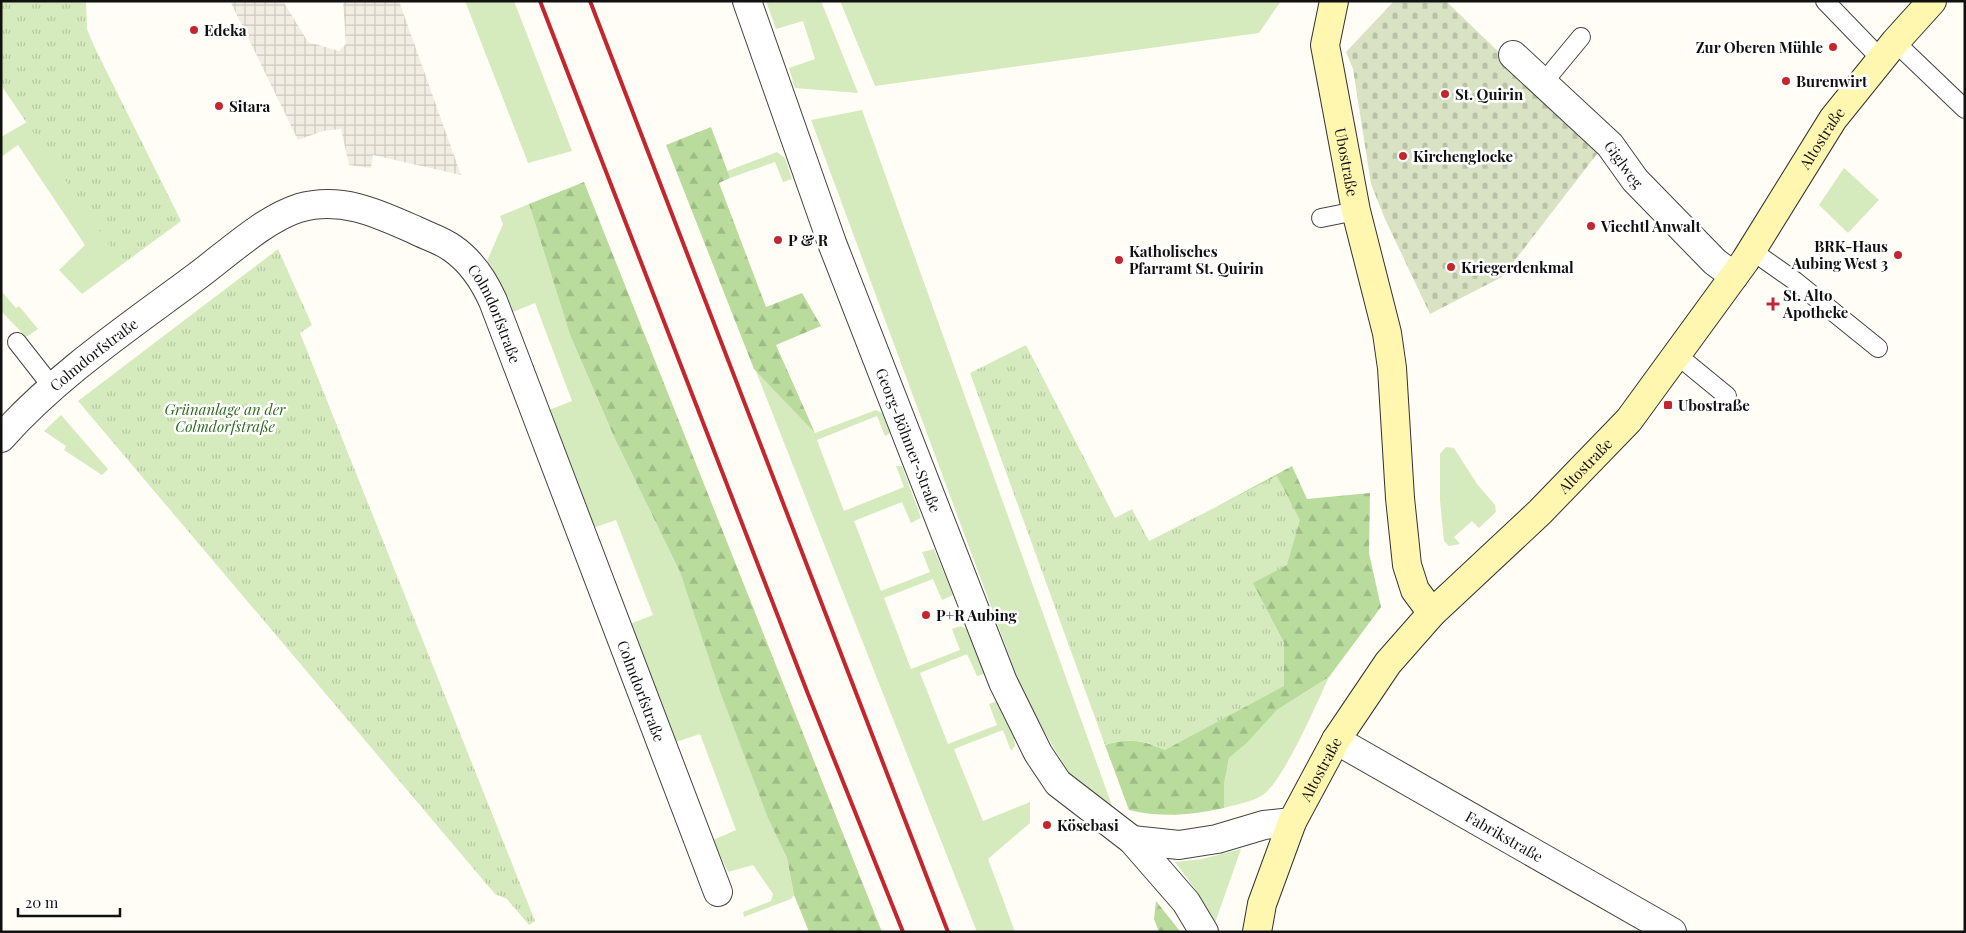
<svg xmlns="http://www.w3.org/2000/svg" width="1966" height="933" viewBox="0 0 1966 933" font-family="'Playfair Display',serif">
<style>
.grass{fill:#d5ebbd}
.forest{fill:url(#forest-firs)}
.cemetery{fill:url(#cemetery-stones)}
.park{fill:url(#park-tufts)}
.plaza{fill:url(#plaza-grid)}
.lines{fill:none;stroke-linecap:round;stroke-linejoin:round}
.lane-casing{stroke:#444;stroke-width:20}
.street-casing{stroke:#444;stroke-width:30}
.secondary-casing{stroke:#333;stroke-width:30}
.lane{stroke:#fff;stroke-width:18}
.street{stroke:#fff;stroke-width:28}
.secondary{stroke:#fff6b0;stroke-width:28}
.rail{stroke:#c4262e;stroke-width:4}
.poi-dot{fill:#c4262e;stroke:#fff;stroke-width:2}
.labels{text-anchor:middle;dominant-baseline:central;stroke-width:5;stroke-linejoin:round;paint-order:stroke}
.poi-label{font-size:15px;font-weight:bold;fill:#111;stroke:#fff;text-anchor:start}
.street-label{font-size:15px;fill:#111;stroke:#fff}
.park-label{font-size:15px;font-style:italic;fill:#2f6b1f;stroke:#fff}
</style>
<defs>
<pattern id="forest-firs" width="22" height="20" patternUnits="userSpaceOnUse" patternTransform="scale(1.25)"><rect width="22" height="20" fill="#b9dc9c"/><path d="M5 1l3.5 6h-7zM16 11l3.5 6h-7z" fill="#9ebc85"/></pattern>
<pattern id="cemetery-stones" width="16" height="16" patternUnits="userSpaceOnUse" patternTransform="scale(1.25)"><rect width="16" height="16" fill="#d9e3c4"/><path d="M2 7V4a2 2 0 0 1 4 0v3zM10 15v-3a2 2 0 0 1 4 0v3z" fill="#b9c2a7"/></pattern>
<pattern id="park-tufts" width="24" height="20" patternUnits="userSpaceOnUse" patternTransform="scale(1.25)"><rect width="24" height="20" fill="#d5ebbd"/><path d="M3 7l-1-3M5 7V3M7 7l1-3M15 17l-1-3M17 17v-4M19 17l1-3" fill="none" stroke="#b6c8a1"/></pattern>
<pattern id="plaza-grid" width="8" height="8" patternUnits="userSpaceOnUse" patternTransform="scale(1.25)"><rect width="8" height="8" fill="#f1ede2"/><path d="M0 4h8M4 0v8" fill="none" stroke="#cecac1"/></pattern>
</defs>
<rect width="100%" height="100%" fill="#fffdf5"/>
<g class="grass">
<path d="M465 1H514L572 151 528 163Z"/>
<path d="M766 1H821L858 93 795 88 789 68 815 59 803 21 776 29Z"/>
<path d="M840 1H1281L1259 33 875 86Z"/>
<path d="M862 110 1115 814 1075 783 1026 701 811 120Z"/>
<path d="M27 122H35L181 221 82 294 59 270 85 245 18 145 1 157V137Z"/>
<path d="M777 152 785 158 792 179 783 182 775 162 730 178 727 171Z"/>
<path d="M1844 168 1879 200 1848 233 1819 205Z"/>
<path d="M529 204 570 335 615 439 680 572 768 817 787 858 794 895 791 899 744 917 743 912 771 901 773 894 753 865 728 872 713 840 736 830 700 734 676 742 630 624 653 615 616 520 593 528 549 410 572 401 535 303 513 312 508 298 487 261 503 224 500 216Z"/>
<path d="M1 291 16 308 19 306 38 329 26 337 1 311Z"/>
<path d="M755 369 815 433 876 410 882 413 890 433 885 436 877 416 817 440 844 511 904 487 896 466H902L921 518 911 523 902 502 854 521 881 591 930 572 922 552 934 549 953 595 942 600 933 579 884 598 911 669 960 650 952 629 961 626 967 629 984 674 977 676 967 654 920 673 948 744 997 725 989 704 998 701 1014 735 1015 746 1011 751 1003 730 954 749 983 821 1030 802V823L988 859 1015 932H977Z"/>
<path d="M61 415 108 469 102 475 64 450 66 446 44 431Z"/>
<path d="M1446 447 1454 448 1477 484 1495 505 1496 512 1479 528 1472 521 1454 537 1460 544 1449 546 1444 541 1440 500V454Z"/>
<path d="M1329 677C1317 703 1284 779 1264 794 1253 802 1237 804 1224 808V784L1229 758 1247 743 1277 710Z"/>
<path d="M1241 849 1215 923 1196 890 1175 862 1202 859Z"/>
</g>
<g class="forest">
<path d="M711 127 730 178 719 183 766 307 802 293 821 326 776 345 815 433 754 369 666 145Z"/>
<path d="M584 182 882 932H809L794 895 787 858 768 818 721 694 680 572 615 439 570 335 529 204Z"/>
<path d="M1292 466 1307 499 1370 493 1369 553 1381 607 1329 677 1277 710 1247 743 1229 758 1224 784V808C1191 815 1163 818 1129 810L1105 745C1127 738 1143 740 1165 750L1284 643 1252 583 1218 506Z"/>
<path d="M1156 901 1179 930 1180 932H1159L1154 919Z"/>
</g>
<path class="cemetery" d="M1394 1H1446L1600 150 1502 277 1430 314 1385 219 1371 184 1353 69 1346 52Z"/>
<g class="park">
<path d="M1 1H86L87 29 94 46 181 221 122 264 1 85Z"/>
<path d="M278 249 312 325 300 333 535 921 529 925 507 899 495 894 78 401Z"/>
<path d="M1026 345 1115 518 1132 509 1149 541 1277 476 1300 520 1287 565 1253 583 1284 643V686L1165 750C1143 740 1127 738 1105 745L970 373Z"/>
</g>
<path class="plaza" d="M230 1H283L308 42 339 51 346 44 343 1H399L461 175 373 155 371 168 349 165 341 129 323 131 298 140Z"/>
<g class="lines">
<defs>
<g id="lane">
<path d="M1825 1 1881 59"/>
<path d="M1895 42 1965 109"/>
<path d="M1543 83 1581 37"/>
<path d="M1321 218 1356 211"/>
<path d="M1751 250 1795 281 1878 348"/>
<path d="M17 342 53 388"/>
<path d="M1677 355 1727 396"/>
</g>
<g id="street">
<path id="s1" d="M747 1 832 243 1003 682 1038 753 1058 783 1132 840 1186 902 1204 932"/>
<path id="s2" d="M1513 55 1610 145 1635 180 1715 262 1734 276"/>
<path id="s3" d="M1 438C57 375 129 327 196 277 226 255 264 219 299 208 341 196 377 213 415 230 427 236 441 240 452 248 471 261 484 281 493 301L718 892"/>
<path id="s4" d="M1336 740 1672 932"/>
<path d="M1132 840 1179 845 1217 839 1264 825 1292 822"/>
</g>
<g id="secondary">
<path id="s5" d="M1334 1 1325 45 1356 211 1387 333 1392 368 1400 498 1407 565 1415 590 1432 613"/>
<path id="s6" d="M1257 932 1262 904 1292 822 1336 740 1388 663 1432 613 1540 512 1629 420 1745 261 1833 119 1895 42 1932 1"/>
</g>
</defs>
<use href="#lane" class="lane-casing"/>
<use href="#street" class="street-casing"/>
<use href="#secondary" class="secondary-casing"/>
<use href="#lane" class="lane"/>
<use href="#street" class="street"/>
<use href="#secondary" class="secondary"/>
<g class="rail">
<path d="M540 1 808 694 903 932"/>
<path d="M590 1 948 932"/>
</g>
</g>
<g class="poi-dot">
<circle cx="194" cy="30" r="5"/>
<circle cx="1833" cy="47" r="5"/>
<circle cx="1786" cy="81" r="5"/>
<circle cx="1445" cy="94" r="5"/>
<circle cx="219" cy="106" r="5"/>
<circle cx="1403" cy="156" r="5"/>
<circle cx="1591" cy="226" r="5"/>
<circle cx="778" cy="240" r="5"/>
<circle cx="1898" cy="255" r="5"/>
<circle cx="1119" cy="260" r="5"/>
<circle cx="1451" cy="267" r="5"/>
<path d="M1770.5 296.5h5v5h5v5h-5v5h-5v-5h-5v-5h5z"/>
<rect x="1663" y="400" width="10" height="10" rx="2.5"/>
<circle cx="926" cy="615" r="5"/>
<circle cx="1047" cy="825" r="5"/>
</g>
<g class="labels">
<g class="poi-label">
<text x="204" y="30">Edeka</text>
<text x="1823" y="47" text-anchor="end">Zur Oberen Mühle</text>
<text x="1796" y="81">Burenwirt</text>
<text x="1455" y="94">St. Quirin</text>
<text x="229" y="106">Sitara</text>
<text x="1413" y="156">Kirchenglocke</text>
<text x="1601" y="226">Viechtl Anwalt</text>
<text x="788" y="240">P &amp; R</text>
<text x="1888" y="246" text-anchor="end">BRK-Haus<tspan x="1888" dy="17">Aubing West 3</tspan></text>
<text x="1129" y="251">Katholisches<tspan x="1129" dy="17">Pfarramt St. Quirin</tspan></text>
<text x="1461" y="267">Kriegerdenkmal</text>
<text x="1783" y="295">St. Alto<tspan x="1783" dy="17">Apotheke</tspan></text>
<text x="1678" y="405">Ubostraße</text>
<text x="936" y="615">P+R Aubing</text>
<text x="1057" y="825">Kösebasi</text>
</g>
<g class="street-label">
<text stroke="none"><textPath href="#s6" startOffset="986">Altostraße</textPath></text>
<text stroke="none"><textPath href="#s5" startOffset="164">Ubostraße</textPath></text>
<text stroke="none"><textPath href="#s2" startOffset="156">Giglweg</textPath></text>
<text stroke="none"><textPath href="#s3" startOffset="620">Colmdorfstraße</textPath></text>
<text stroke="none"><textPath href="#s3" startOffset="125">Colmdorfstraße</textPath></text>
<text stroke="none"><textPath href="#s1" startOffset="468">Georg-Böhmer-Straße</textPath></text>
<text stroke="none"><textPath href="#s6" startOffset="581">Altostraße</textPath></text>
<text stroke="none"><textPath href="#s3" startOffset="1025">Colmdorfstraße</textPath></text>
<text stroke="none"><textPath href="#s6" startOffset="176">Altostraße</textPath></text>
<text stroke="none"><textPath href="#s4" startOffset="194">Fabrikstraße</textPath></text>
</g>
<g class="park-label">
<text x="225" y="409">Grünanlage an der<tspan x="225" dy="17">Colmdorfstraße</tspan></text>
</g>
</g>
<rect width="1966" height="933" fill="none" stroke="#111111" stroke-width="5"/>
<path d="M18 908v8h102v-8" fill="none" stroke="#111111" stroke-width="2.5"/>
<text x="25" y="908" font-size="15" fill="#111111" stroke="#ffffff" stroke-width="4" paint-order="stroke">20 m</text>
</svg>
